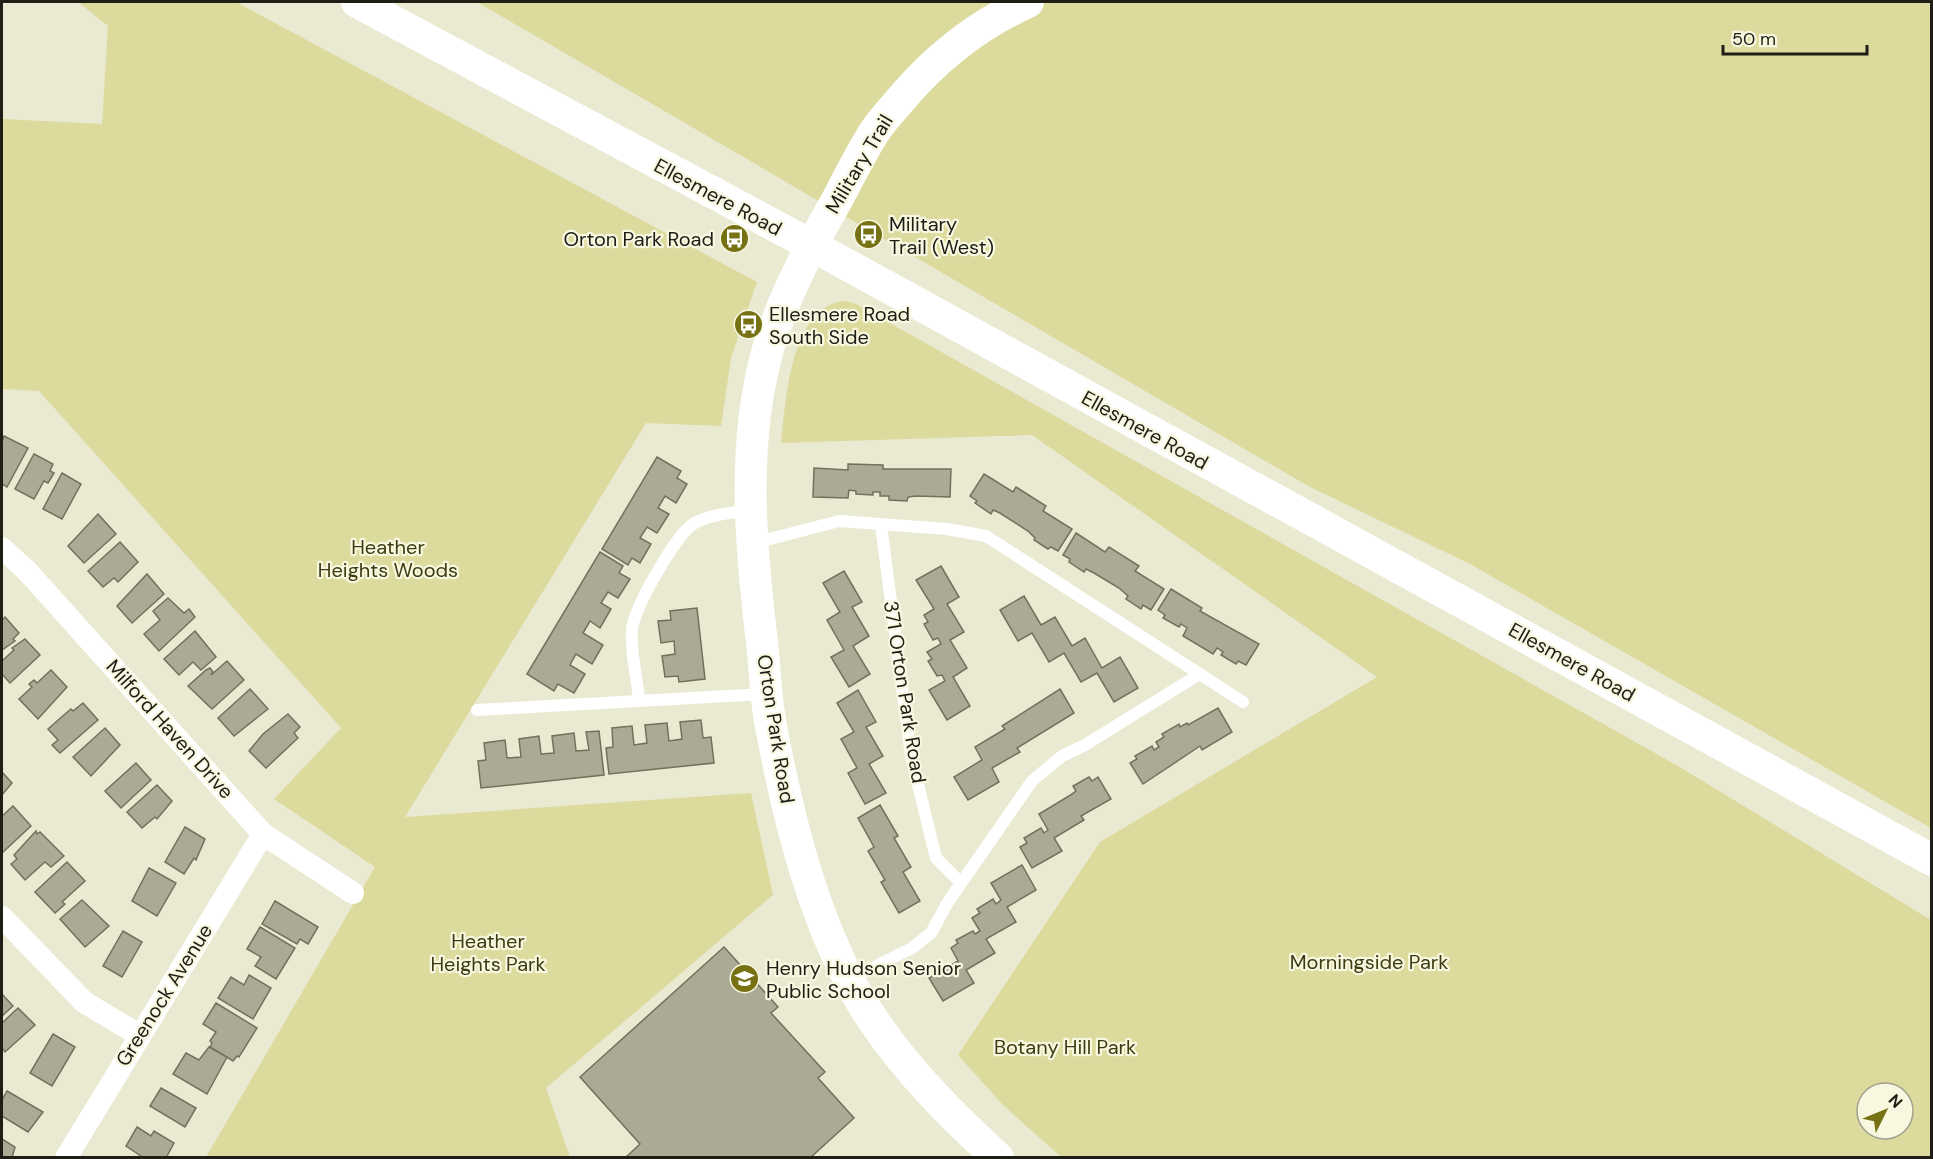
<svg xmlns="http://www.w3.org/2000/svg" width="1933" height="1159" viewBox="0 0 1933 1159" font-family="'DM Sans',sans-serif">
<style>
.green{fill:#dcda9d;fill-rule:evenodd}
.building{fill:#abab95;stroke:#72715c;stroke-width:1.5}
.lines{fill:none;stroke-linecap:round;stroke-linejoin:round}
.lane{stroke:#fff;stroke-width:12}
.street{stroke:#fff;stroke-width:22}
.secondary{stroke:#fff;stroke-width:32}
.labels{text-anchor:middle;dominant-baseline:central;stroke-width:4.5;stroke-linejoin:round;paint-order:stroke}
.street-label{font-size:20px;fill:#1e1e16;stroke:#f8f7e0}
.poi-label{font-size:20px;fill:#1e1e16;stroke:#f8f7e0;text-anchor:start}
.park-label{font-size:20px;fill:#3d3b10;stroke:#f8f7e0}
</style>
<rect width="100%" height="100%" fill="#eaead3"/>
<g class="green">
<path d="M78 2H236L757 282 731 358 721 426 646 423 405 817 751 793 773 895 546 1088 570 1157H206L375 867 274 799 341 728 39 391 2 389V119L102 124 108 26Z"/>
<path d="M477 2H1931V828L1470 564 1310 487Z"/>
<path d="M845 301 856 304 1678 766 1931 920V1157H1061L1003 1105 958 1055 1100 842 1377 677 1032 435 781 443C786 401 790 305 845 301ZM1867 1093H1903V1129H1867Z"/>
</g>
<g class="building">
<path d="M4 436 28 448 7 487 2 484V442Z"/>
<path d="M34 454 53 464 50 471 54 473 48 483 44 481 34 499 15 489Z"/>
<path d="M657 457 681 471 677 478 687 484 676 503 665 496 658 508 669 514 657 533 647 527 640 538 651 544 640 563 632 558 628 565 602 549Z"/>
<path d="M848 464 883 465V469H951L950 497 916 496 908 497 907 501 889 500V496H880V492H873V495L856 494V491L849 490 848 498 813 497 814 468 848 470Z"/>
<path d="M62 473 81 484 62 519 43 509Z"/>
<path d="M984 474 1013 492 1016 487 1046 506 1043 511 1072 529 1058 551 1051 547 1048 549 1034 540 1035 538 1028 531 1000 513 993 510 991 514 975 503 977 501 970 496Z"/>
<path d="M98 514 116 534 84 563 68 546Z"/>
<path d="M1076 533 1105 552 1109 547 1139 566 1135 571 1164 589 1151 610 1143 605 1141 609 1126 599 1128 596 1119 588 1094 573 1086 569 1084 572 1069 562 1070 559 1063 555Z"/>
<path d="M120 542 138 562 118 582 114 578 103 587 88 571Z"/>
<path d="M600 552 623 566 619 573 630 579 618 598 608 592 601 603 611 609 600 628 590 621 583 633 603 645 592 664 576 654 570 665 585 674 574 693 558 684 554 691 527 674Z"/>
<path d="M941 566 959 597 947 604 964 632 950 640 967 668 953 677 970 706 947 720 929 690 945 681 942 675 937 676 928 661 932 659 927 652 941 644 938 638 933 640 924 624 928 622 924 615 934 609 916 580Z"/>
<path d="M844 571 862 602 852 607 869 636 853 646 870 674 849 687 831 657 844 650 827 620 840 612 823 583Z"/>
<path d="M147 574 164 594 132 623 117 606Z"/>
<path d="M1171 589 1202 608 1200 611 1259 644 1246 665 1238 661 1236 664 1221 655 1223 652 1217 648 1213 654 1183 636 1187 628 1181 624 1179 627 1163 618 1165 615 1158 610Z"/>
<path d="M1024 596 1041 625 1055 617 1072 646 1085 638 1102 668 1120 657 1138 688 1114 702 1097 673 1081 682 1064 653 1049 662 1032 633 1018 641 1000 610Z"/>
<path d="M168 598 184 613 189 609 195 617 159 651 144 634 160 620 153 611Z"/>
<path d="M697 608 705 679 679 682 678 676 665 677 662 656 675 654 674 641 661 643 658 621 671 620 670 611Z"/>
<path d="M5 617 19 633 13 639 15 641 2 650V620Z"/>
<path d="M195 631 216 657 201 670 193 662 179 675 164 659Z"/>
<path d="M25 639 40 655 10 683 2 674V661L14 650 12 648Z"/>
<path d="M227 661 244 680 212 709 188 686 206 670 210 668 213 672 211 675Z"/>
<path d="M51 670 67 687 38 719 19 699 32 687 29 684 34 680 37 683Z"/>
<path d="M250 689 268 709 234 736 218 718Z"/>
<path d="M1060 689 1074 713 1017 748 1020 752 992 768 999 782 968 800 954 777 982 760 975 747 1005 729 1002 726Z"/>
<path d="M858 690 876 722 866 727 883 756 869 764 886 793 865 804 848 773 857 768 841 739 854 732 837 703Z"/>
<path d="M83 703 98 720 60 753 52 745 58 740 48 729 65 714 71 709 73 711Z"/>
<path d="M1218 708 1232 732 1202 750 1200 746 1143 784 1130 763 1137 759 1135 756 1152 746 1154 750 1159 747 1156 742 1164 737 1162 734 1179 724 1180 727 1187 723 1188 725Z"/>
<path d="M288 714 300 727 294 733 298 738 266 768 249 751 263 734Z"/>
<path d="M701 720 703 738 711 737 714 763 609 774 606 748 613 747 612 728 632 726 634 745 647 743 645 725 667 723 669 741 682 739 680 722Z"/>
<path d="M105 728 120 745 91 776 73 757Z"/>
<path d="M599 731 604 775 481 788 478 761 486 760 484 743 505 740 507 758 521 757 519 739 539 736 541 754 554 753 552 736 574 733 576 751 589 750 586 732Z"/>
<path d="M136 763 151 780 121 808 105 791Z"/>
<path d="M2 772 12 783 2 795Z"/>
<path d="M1089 777 1092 781 1098 777 1111 799 1081 816 1084 820 1054 838 1062 851 1032 868 1020 847 1027 843 1024 838 1041 828 1044 833 1048 830 1039 814 1069 796 1076 791 1073 786Z"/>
<path d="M157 785 172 801 157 819 155 817 142 828 127 812Z"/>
<path d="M880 805 898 836 894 838 911 867 903 872 920 901 899 913 881 882 885 880 868 851 874 847 858 818Z"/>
<path d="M13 806 31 826 2 853V816Z"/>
<path d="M185 827 205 839 196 860 194 858 184 874 165 862Z"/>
<path d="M36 831 37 834 40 832 64 856 51 867 45 862 25 880 11 864 17 859 14 855Z"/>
<path d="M67 862 85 881 62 902 65 904 55 913 35 892Z"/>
<path d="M1022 865 1036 890 1007 907 1016 922 986 939 995 953 966 970 974 983 943 1001 929 978 958 961 951 948 958 943 956 940 973 931 975 934 980 931 972 918 980 913 977 909 993 899 996 904 1001 900 991 883Z"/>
<path d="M149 868 176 883 157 916 132 901Z"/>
<path d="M82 900 109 926 85 947 60 919Z"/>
<path d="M275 901 318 927 308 944 300 939 297 944 262 924Z"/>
<path d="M260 927 295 948 276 979 255 966 261 957 247 949Z"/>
<path d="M123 931 142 942 122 977 103 966Z"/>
<path d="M724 947 778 1007 771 1013 825 1072 818 1078 854 1118 810 1158H625L640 1144 580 1077Z"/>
<path d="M249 975 271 988 253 1019 218 998 231 977 244 985Z"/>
<path d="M2 994 13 1006 2 1016Z"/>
<path d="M216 1003 257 1028 239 1057 237 1056 233 1061 210 1047 212 1043 210 1041 216 1032 203 1024Z"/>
<path d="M18 1008 35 1025 5 1052 2 1048V1023Z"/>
<path d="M53 1034 75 1047 52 1086 30 1073Z"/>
<path d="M209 1047 227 1057 207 1094 173 1074 186 1053 199 1060Z"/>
<path d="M161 1088 196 1108 185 1127 150 1106Z"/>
<path d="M7 1091 43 1112 28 1132 2 1116V1100Z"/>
<path d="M137 1127 151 1136 154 1131 174 1143 166 1158H144L126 1146Z"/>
<path d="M2 1139 15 1147 12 1158H2Z"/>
</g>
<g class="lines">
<g class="lane">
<path d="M881 525 911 756 936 858 961 883"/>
<path d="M754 543 839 521 947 529 986 536 1243 702"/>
<path d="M639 699C637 677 630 652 632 630 633 609 676 535 693 524 710 514 732 513 751 510"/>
<path d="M477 710 766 694"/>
<path d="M850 979 912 948 931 933 948 902 1032 781 1062 756 1085 745 1198 675"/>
</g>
<g class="street">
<path d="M2 548 28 572 263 834 353 893"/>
<path d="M2 917 84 1002 139 1035"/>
<path d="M66 1158 263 834"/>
</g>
<g class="secondary">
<path d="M357 2 811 245 1932 860"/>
<path d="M998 1158C952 1116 908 1072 873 1020 817 937 789 823 771 726 765 696 765 664 761 634 750 540 742 441 768 349 783 296 811 246 838 198 849 177 860 155 873 134 881 121 892 110 902 98 937 57 979 24 1028 2"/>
</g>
</g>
<defs>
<symbol id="bus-disc" viewBox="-11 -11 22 22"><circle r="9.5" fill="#767113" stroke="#f8f7e0"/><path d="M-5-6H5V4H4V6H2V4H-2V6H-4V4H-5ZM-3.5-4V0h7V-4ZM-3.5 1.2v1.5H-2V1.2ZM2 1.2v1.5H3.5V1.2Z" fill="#fff"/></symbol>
<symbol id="school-disc" viewBox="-11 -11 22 22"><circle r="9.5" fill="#767113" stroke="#f8f7e0"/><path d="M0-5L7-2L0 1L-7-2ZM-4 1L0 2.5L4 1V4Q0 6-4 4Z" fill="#fff"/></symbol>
</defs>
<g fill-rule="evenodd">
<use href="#bus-disc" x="852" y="218" width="33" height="33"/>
<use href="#bus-disc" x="718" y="222" width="33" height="33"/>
<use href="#bus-disc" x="732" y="308" width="33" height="33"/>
<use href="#school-disc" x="728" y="962" width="33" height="33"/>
</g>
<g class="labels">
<g class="street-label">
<text transform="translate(859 164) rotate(-59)">Military Trail</text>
<text transform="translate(718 197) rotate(28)">Ellesmere Road</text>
<text transform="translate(1145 430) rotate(29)">Ellesmere Road</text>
<text transform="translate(1572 662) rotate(29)">Ellesmere Road</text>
<text transform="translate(905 692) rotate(81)">371 Orton Park Road</text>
<text transform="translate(170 729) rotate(48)">Milford Haven Drive</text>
<text transform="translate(776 729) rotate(81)">Orton Park Road</text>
<text transform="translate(164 995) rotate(-58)">Greenock Avenue</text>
</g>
<g class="poi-label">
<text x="889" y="224">Military<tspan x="889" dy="23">Trail (West)</tspan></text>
<text x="714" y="239" text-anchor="end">Orton Park Road</text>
<text x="769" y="314">Ellesmere Road<tspan x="769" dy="23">South Side</tspan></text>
<text x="766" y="968">Henry Hudson Senior<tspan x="766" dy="23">Public School</tspan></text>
</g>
<g class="park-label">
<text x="388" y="547">Heather<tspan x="388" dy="23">Heights Woods</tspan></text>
<text x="488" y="941">Heather<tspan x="488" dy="23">Heights Park</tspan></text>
<text x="1369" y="962">Morningside Park</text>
<text x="1065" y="1047">Botany Hill Park</text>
</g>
</g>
<rect width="1933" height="1159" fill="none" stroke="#1e1e16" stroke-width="6"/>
<g transform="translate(1885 1111) rotate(47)"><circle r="28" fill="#f8f7e0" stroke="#a1a08f" stroke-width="1.5"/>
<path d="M0-4.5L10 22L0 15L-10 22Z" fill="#767113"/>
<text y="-9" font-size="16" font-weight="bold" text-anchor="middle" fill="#1e1e16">N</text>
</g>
<path d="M1723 45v9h144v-9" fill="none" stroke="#1e1e16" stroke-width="3"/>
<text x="1732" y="45" font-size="18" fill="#1e1e16" stroke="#f8f7e0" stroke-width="4.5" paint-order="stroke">50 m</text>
</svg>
